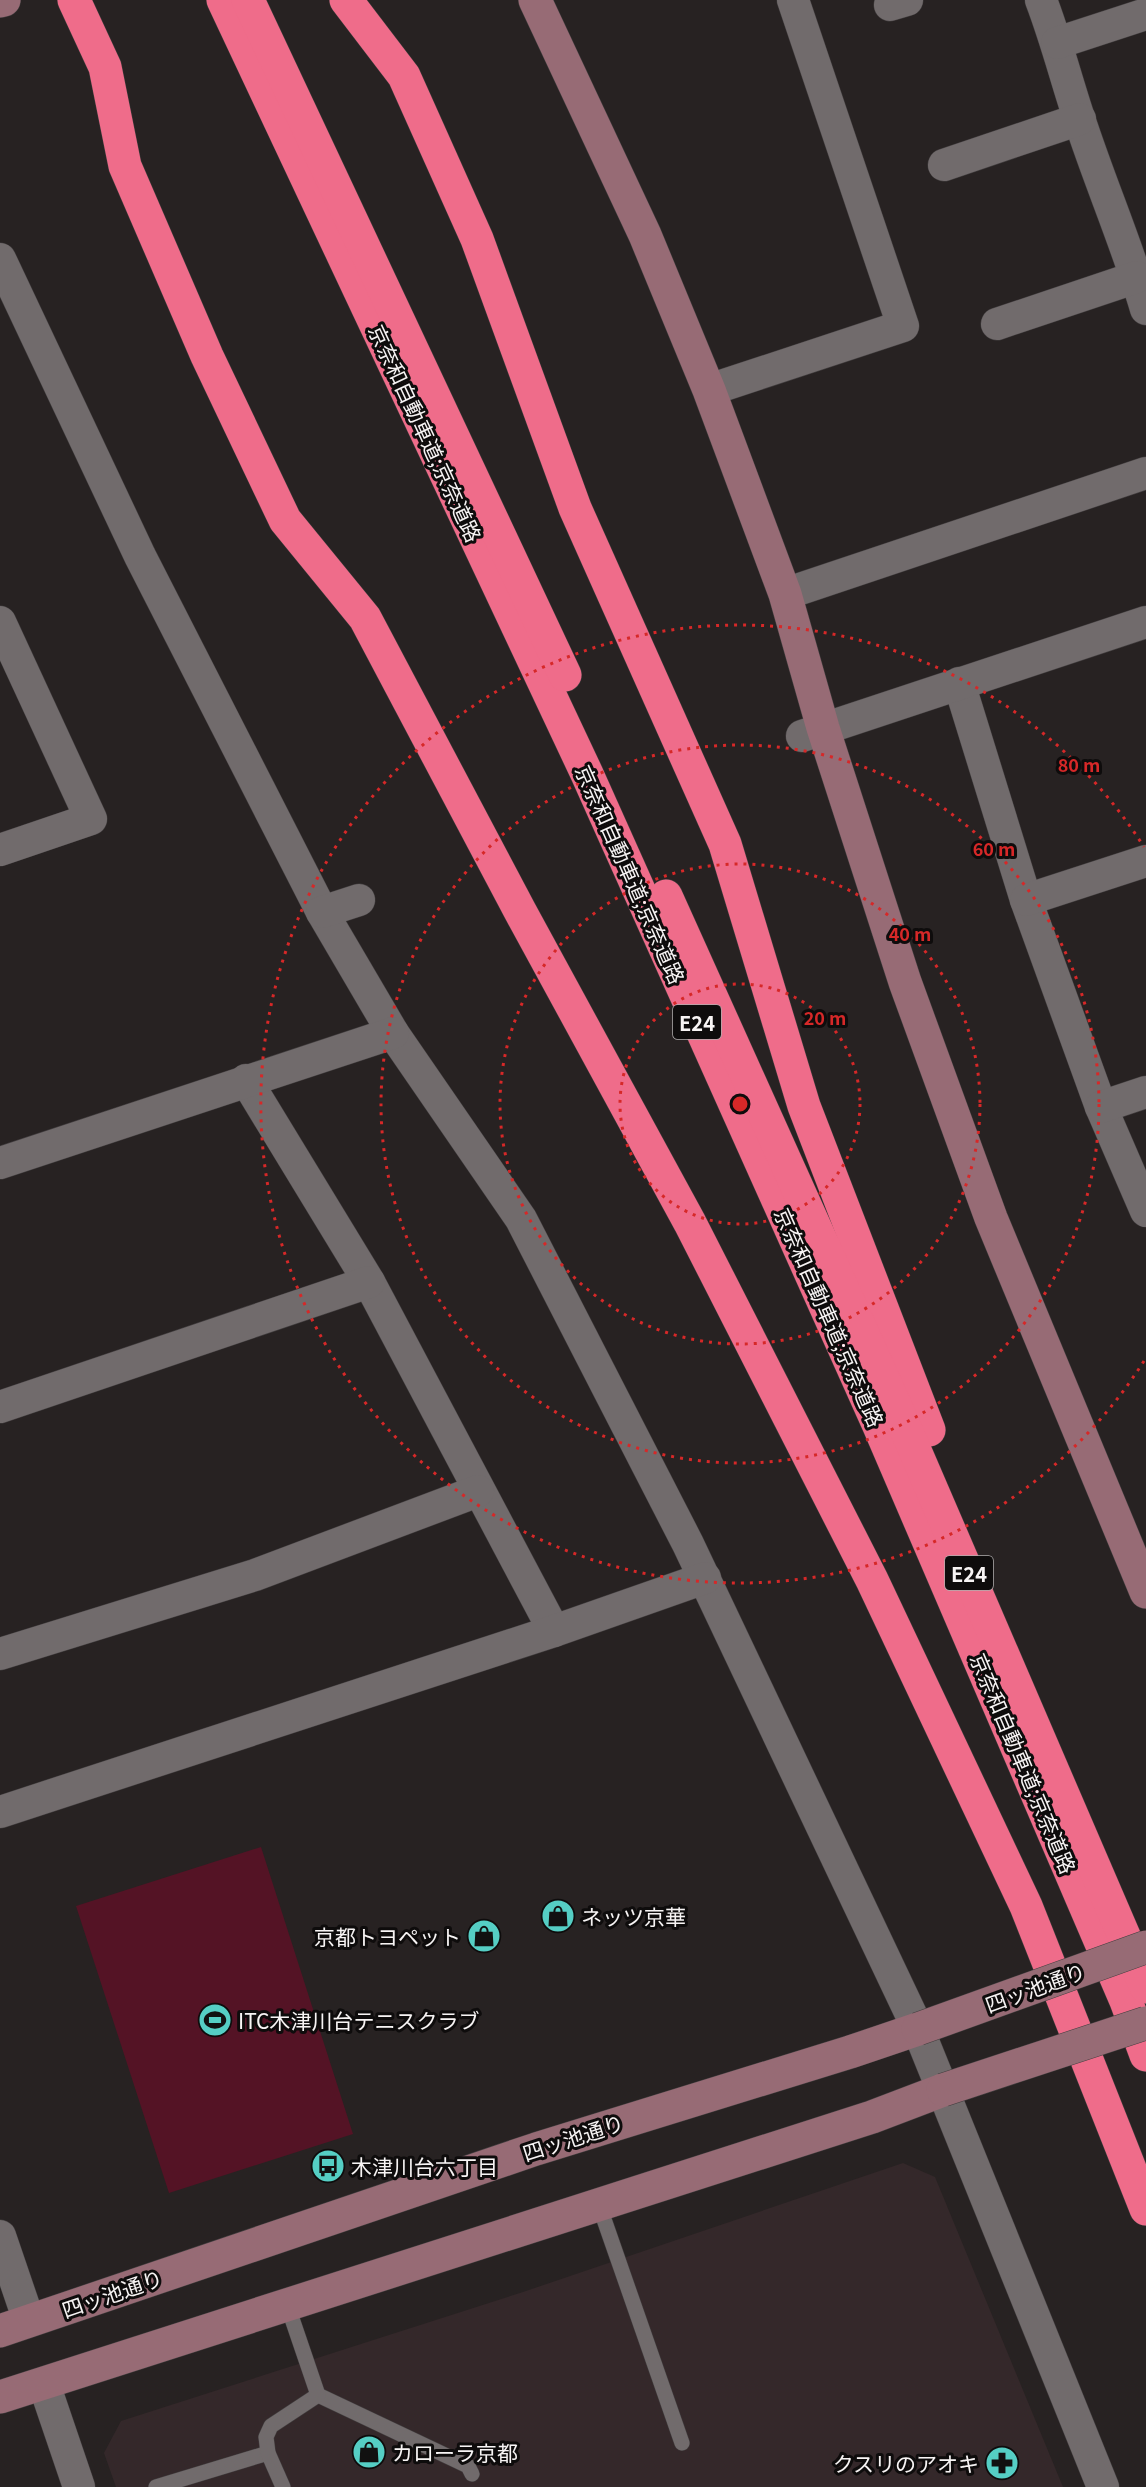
<svg xmlns="http://www.w3.org/2000/svg" width="1146" height="2487" viewBox="0 0 1146 2487" font-family="Georgia,'Noto Sans JP',serif">
<style>
.built{fill:#34282a}
.green{fill:#541325}
.lines{fill:none;stroke-linecap:round;stroke-linejoin:round}
.lane-casing{stroke:#423e3f;stroke-width:16}
.street-casing{stroke:#423e3f;stroke-width:33}
.secondary-casing{stroke:#423e3f;stroke-width:34}
.highway-casing{stroke:#423e3f;stroke-width:34}
.lane{stroke:#716b6c;stroke-width:15}
.street{stroke:#716b6c;stroke-width:32}
.secondary{stroke:#976b75;stroke-width:33}
.highway{stroke:#ef6c8a;stroke-width:33}
.secondary-bridge-casing{stroke:#423e3f;stroke-width:34;stroke-linecap:butt}
.secondary-bridge{stroke:#976b75;stroke-width:33}
.ring{fill:none;stroke:#d62828;stroke-width:3;stroke-dasharray:3 6}
.labels{text-anchor:middle;dominant-baseline:central;stroke-width:6;stroke-linejoin:round;paint-order:stroke}
.shield{fill:#0e0c0c;stroke:#b1aeae;stroke-width:1.5}
.shield-label{font-size:20px;font-weight:bold;fill:#f7f4f4}
.street-label{font-size:21px;fill:#f7f4f4;stroke:#0e0c0c}
.poi-label{font-size:21px;fill:#f7f4f4;stroke:#0e0c0c;text-anchor:start}
.centre{fill:#d62828;stroke:#0e0c0c;stroke-width:3}
.ring-label{font-size:18px;text-anchor:middle;font-weight:bold;fill:#d62828;stroke:#0e0c0c;stroke-width:6;stroke-linejoin:round;paint-order:stroke}
</style>
<rect width="100%" height="100%" fill="#272222"/>
<path class="built" d="M903 2163 935 2177 1063 2487H116L104 2453 121 2421 523 2292Z"/>
<path class="green" d="M261 1847 353 2134 169 2193 76 1906Z"/>
<g class="lines">
<defs>
<g id="lane">
<path d="M599 2205 682 2443"/>
<path d="M318 2395 468 2466 472 2474"/>
<path d="M156 2487 268 2453"/>
<path d="M283 2487 268 2453 266 2437 271 2426 318 2395 287 2304"/>
</g>
<g id="street">
<path d="M1041 0C1056 39 1066 79 1079 118 1100 183 1127 244 1146 309"/>
<path d="M890 5 907 0"/>
<path d="M1057 43 1146 14"/>
<path d="M944 165 1080 119"/>
<path d="M0 259 140 556 322 912 393 1033 521 1219 688 1544 918 2029 1103 2487"/>
<path d="M997 324 1137 277"/>
<path d="M709 390 903 326 793 0"/>
<path d="M785 594 1146 473"/>
<path d="M0 622 91 819 0 850"/>
<path d="M959 683 1026 900 1101 1107 1146 1211"/>
<path d="M802 736 1146 622"/>
<path d="M1026 900 1146 861"/>
<path d="M322 912 359 900"/>
<path d="M246 1080 369 1282 554 1631"/>
<path d="M1101 1107 1146 1092"/>
<path d="M0 1163 393 1033"/>
<path d="M0 1407 369 1282"/>
<path d="M0 1654 255 1575 478 1491"/>
<path d="M0 1812 554 1631 705 1578"/>
<path d="M0 2236 29 2321"/>
<path d="M44 2384 79 2487"/>
</g>
<g id="secondary">
<path d="M535 0 645 235 709 390 785 594 823 728 905 982 991 1218 1146 1592"/>
<path d="M0 1 4 0"/>
<path d="M0 2331 536 2149 850 2052 918 2029"/>
<path d="M0 2397 872 2117 943 2090"/>
</g>
<g id="highway">
<path d="M74 0 105 67 125 166 207 356 285 520 365 618 520 911 690 1223 872 1580 1026 1906 1146 2209"/>
<path d="M223 0 587 774 879 1426 1126 2001 1146 2055"/>
<path d="M248 0 565 675"/>
<path d="M346 0 404 76 477 239 575 508 725 844 804 1106 929 1430"/>
<path d="M666 896 901 1418 1146 1987"/>
</g>
</defs>
<use href="#lane" class="lane-casing"/>
<use href="#street" class="street-casing"/>
<use href="#secondary" class="secondary-casing"/>
<use href="#highway" class="highway-casing"/>
<use href="#lane" class="lane"/>
<use href="#street" class="street"/>
<use href="#secondary" class="secondary"/>
<use href="#highway" class="highway"/>
<defs>
<g id="secondary-bridge">
<path d="M918 2029 1146 1947"/>
<path d="M943 2090 1146 2023"/>
</g>
</defs>
<use href="#secondary-bridge" class="secondary-bridge-casing"/>
<use href="#secondary-bridge" class="secondary-bridge"/>
</g>
<g class="ring">
<circle cx="740" cy="1104" r="120"/>
<circle cx="740" cy="1104" r="240"/>
<circle cx="740" cy="1104" r="359"/>
<path d="M1144 1361A479 479 0 1 1 1144 847"/>
</g>
<defs>
<symbol id="shop-disc" viewBox="-11 -11 22 22"><circle r="9.5" fill="#55cec4" stroke="#0e0c0c"/><path d="M-5-2.5h2.3a2.7 3.5 0 0 1 5.4 0H5L5.5 6h-11ZM-1.5-2.5h3a1.5 2.3 0 0 0-3 0Z" fill="#111"/></symbol>
<symbol id="stadium-disc" viewBox="-11 -11 22 22"><circle r="9.5" fill="#55cec4" stroke="#0e0c0c"/><path d="M0-5a6.5 5 0 1 0 0 10a6.5 5 0 1 0 0-10ZM-3.5-1.8h7v3.6h-7Z" fill="#111"/></symbol>
<symbol id="bus-disc" viewBox="-11 -11 22 22"><circle r="9.5" fill="#55cec4" stroke="#0e0c0c"/><path d="M-5-6H5V4H4V6H2V4H-2V6H-4V4H-5ZM-3.5-4V0h7V-4ZM-3.5 1.2v1.5H-2V1.2ZM2 1.2v1.5H3.5V1.2Z" fill="#111"/></symbol>
<symbol id="pharmacy-disc" viewBox="-11 -11 22 22"><circle r="9.5" fill="#55cec4" stroke="#0e0c0c"/><path d="M-2-6h4v4h4v4h-4v4h-4v-4h-4v-4h4Z" fill="#111"/></symbol>
</defs>
<g fill-rule="evenodd">
<use href="#shop-disc" x="539" y="1897" width="38" height="38"/>
<use href="#shop-disc" x="465" y="1917" width="38" height="38"/>
<use href="#stadium-disc" x="196" y="2001" width="38" height="38"/>
<use href="#bus-disc" x="309" y="2147" width="38" height="38"/>
<use href="#shop-disc" x="350" y="2433" width="38" height="38"/>
<use href="#pharmacy-disc" x="983" y="2444" width="38" height="38"/>
</g>
<g class="labels">
<g class="shield">
<rect x="673" y="1005" width="48" height="34" rx="4.5"/>
<rect x="945" y="1556" width="48" height="34" rx="4.5"/>
</g>
<g class="shield-label">
<text x="697" y="1022">E24</text>
<text x="969" y="1573">E24</text>
</g>
<g class="street-label">
<text transform="translate(426 433) rotate(65)">京奈和自動車道;京奈道路</text>
<text transform="translate(631 874) rotate(66)">京奈和自動車道;京奈道路</text>
<text transform="translate(830 1317) rotate(66)">京奈和自動車道;京奈道路</text>
<text transform="translate(1024 1763) rotate(67)">京奈和自動車道;京奈道路</text>
<text transform="translate(1035 1987) rotate(-20)">四ッ池通り</text>
<text transform="translate(573 2137) rotate(-18)">四ッ池通り</text>
<text transform="translate(112 2293) rotate(-19)">四ッ池通り</text>
</g>
<g class="poi-label">
<text x="581" y="1916">ネッツ京華</text>
<text x="461" y="1936" text-anchor="end">京都トヨペット</text>
<text x="238" y="2020">ITC木津川台テニスクラブ</text>
<text x="351" y="2166">木津川台六丁目</text>
<text x="392" y="2452">カローラ京都</text>
<text x="979" y="2463" text-anchor="end">クスリのアオキ</text>
</g>
</g>
<circle cx="740" cy="1104" r="9" class="centre"/>
<g class="ring-label">
<text x="1079" y="772">80 m</text>
<text x="994" y="856">60 m</text>
<text x="910" y="941">40 m</text>
<text x="825" y="1025">20 m</text>
</g>
</svg>
